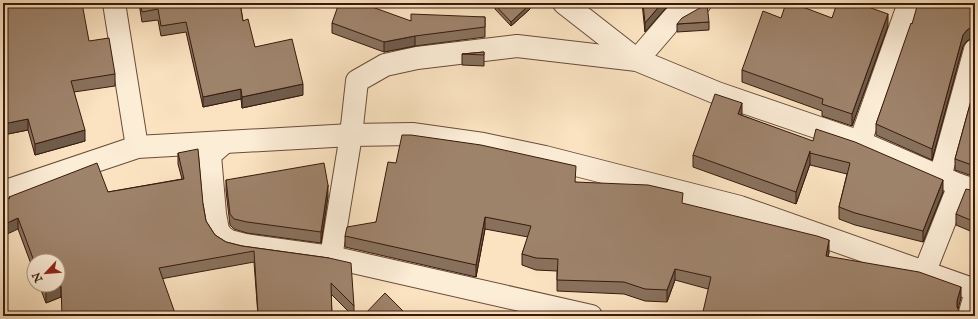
<svg xmlns="http://www.w3.org/2000/svg" width="978" height="319" viewBox="0 0 978 319" font-family="'IM FELL English',serif">
<style>
.lines{fill:none;stroke-linecap:round;stroke-linejoin:round}
.minor-casing{stroke:#6a4c3a;stroke-width:24}
.minor{stroke:#fcedd7;stroke-width:22}
.wall{fill:#88715c;stroke:#391a0d}
.shaded-wall{fill:#6f5c4b;stroke:#391a0d}
.building{fill:#9e836b;stroke:#391a0d}
</style>
<rect width="100%" height="100%" fill="#fbe3c1"/>
<filter id="stains"><feTurbulence type="fractalNoise" baseFrequency=".005" numOctaves="4"/><feColorMatrix values="0 0 0 0 .2 0 0 0 0 .09 0 0 0 0 .02 0 0 0 .5 -.17"/></filter>
<radialGradient id="worn" r=".72"><stop offset=".6" stop-color="#630" stop-opacity="0"/><stop offset="1" stop-color="#630" stop-opacity=".3"/></radialGradient>
<g class="lines">
<defs>
<g id="minor">
<path d="M114 3 137 147"/>
<path d="M564 3 637 60 717 93 860 142 959 185 975 190"/>
<path d="M225 142 210 155 215 214 218 230 222 236 229 241 245 245 331 257 591 316"/>
<path d="M860 142 909 3"/>
<path d="M940 177 975 50"/>
<path d="M3 192 137 147 351 135 412 134 483 144 545 157 740 207 975 290"/>
<path d="M331 257 351 135 357 81 385 65 417 58 517 46 637 60 674 17 700 3"/>
<path d="M925 271 959 185"/>
<path d="M969 316 975 295"/>
</g>
</defs>
<use href="#minor" class="minor-casing"/>
<use href="#minor" class="minor"/>
</g>
<g class="wall">
<path d="M139 3H240L243 21 255 47 303 95 242 108 241 99 203 107 186 32 161 36 158 20 142 22Z"/>
<path d="M642 3H674L665 9 645 32Z"/>
<path d="M495 5 530 9 511 26 495 9Z"/>
<path d="M975 9V38H972L967 41 963 46 932 160 876 135V124L912 24Z"/>
<path d="M485 17V37L415 46 384 52 332 33V23L411 21Z"/>
<path d="M781 18H832L888 26 852 126 822 116V111L742 82V70Z"/>
<path d="M709 22V30L677 32V24Z"/>
<path d="M89 41 115 74V86L74 92 85 141 35 155 28 130 3 135Z"/>
<path d="M484 52V66L462 65V54Z"/>
<path d="M975 86V177L955 170V159Z"/>
<path d="M741 115 943 192 923 242 855 225 839 219V207L847 174 810 165V164L796 204 693 167V155L742 115Z"/>
<path d="M178 153 203 204 206 221 215 235 226 242 242 246 329 258 354 306V316H353L331 294 332 316H258L254 262 61 297 46 303 39 285H58L34 261V272L18 229 9 197 108 192 182 179 178 164Z"/>
<path d="M396 163 575 182 683 204 829 252 828 257 961 298 708 289 675 280 667 302 645 301 624 294 557 291V271L536 270 522 265V254L528 237 485 229 476 277 345 247V236L376 222Z"/>
<path d="M226 180 328 196 321 243 247 233 234 229 230 225 226 191Z"/>
<path d="M975 191V233L956 225V214Z"/>
</g>
<g class="shaded-wall">
<path d="M662 3H674L665 9 645 32V23Z"/>
<path d="M530 4V9L511 26V22Z"/>
<path d="M888 14V26L852 126V114Z"/>
<path d="M972 27V38L967 41 963 46 932 160V149L963 35 967 30Z"/>
<path d="M415 36V46L384 52V42Z"/>
<path d="M303 84V95L242 108V97Z"/>
<path d="M241 89V99L203 107V97Z"/>
<path d="M742 103V115L738 126V114Z"/>
<path d="M28 119V130L3 135V124Z"/>
<path d="M85 130V141L35 155V144Z"/>
<path d="M810 151V164L796 204V192Z"/>
<path d="M943 180V192L923 242V231Z"/>
<path d="M328 185V196L321 243V232Z"/>
<path d="M485 217V229L476 277V265Z"/>
<path d="M18 218V229L3 236V225Z"/>
<path d="M829 240V252L826 268V256Z"/>
<path d="M675 269V280L667 302V290Z"/>
<path d="M61 286V297L46 303V292Z"/>
<path d="M961 287V298L957 313V301Z"/>
</g>
<g class="building">
<path d="M3 3H82L89 41 109 38 115 74 71 81 85 130 35 144 28 119 3 124Z"/>
<path d="M140 3H240L243 21 248 19 255 47 292 39 303 84 242 97 241 89 203 97 186 22 161 26 158 9 142 12Z"/>
<path d="M339 3H361L411 21V14L485 17V27L415 36 384 42 332 23Z"/>
<path d="M497 3H529L530 4 511 22 495 5Z"/>
<path d="M643 3H662L645 23Z"/>
<path d="M786 3H792L832 18 837 3H857L888 14 852 114 822 104 823 99 742 70 763 11 781 18Z"/>
<path d="M918 3H952L975 9V27H972L967 30 963 35 932 149 876 124 911 23 912 24Z"/>
<path d="M707 4 709 22 677 24 682 18Z"/>
<path d="M484 52V55L462 54Z"/>
<path d="M975 86V166L955 159Z"/>
<path d="M715 94 742 103 738 114 813 141 816 129 855 142 943 180 923 231 855 213 839 207 850 163 810 153V151L796 192 693 155Z"/>
<path d="M402 135H411L481 145 576 166 575 182 648 185 683 193 682 203 817 236 829 240 826 256 919 272 961 287 957 301V307L960 313 966 316H702L711 277 675 269 667 290 645 289 624 282 557 280 558 259 536 258 522 254 531 226 485 217 476 265 345 236 347 227 376 222 388 162 396 163Z"/>
<path d="M198 149 203 204 206 221 215 235 226 242 242 246 329 258 351 263 354 306 331 283 332 316H261V313H258L254 251 159 268 176 316H62L61 286 46 292 43 285H58V261H34L18 218 3 225V201L10 198 9 197 97 163 108 192 184 179 178 153Z"/>
<path d="M324 163 328 185 321 232 247 222 234 219 230 214 226 180Z"/>
<path d="M966 189 975 191V222L956 214Z"/>
<path d="M385 293 408 316H363Z"/>
</g>
<rect width="978" height="319" fill="none" stroke="#fbe3c1" stroke-width="16"/>
<rect x="4" y="4" width="970" height="311" fill="none" stroke="#391a0d" stroke-width="2"/>
<rect x="8" y="8" width="962" height="303" fill="none" stroke="#391a0d"/>
<g transform="translate(46 273) rotate(244)"><circle r="19" fill="#fcedd7" stroke="#ae9986"/>
<path d="M0-3L7 15L0 10L-7 15Z" fill="#8f2418"/>
<text y="-6" font-size="11" font-weight="bold" text-anchor="middle" fill="#391a0d">N</text>
</g>
<rect width="100%" height="100%" filter="url(#stains)"/>
<rect width="100%" height="100%" fill="url(#worn)"/>
</svg>
